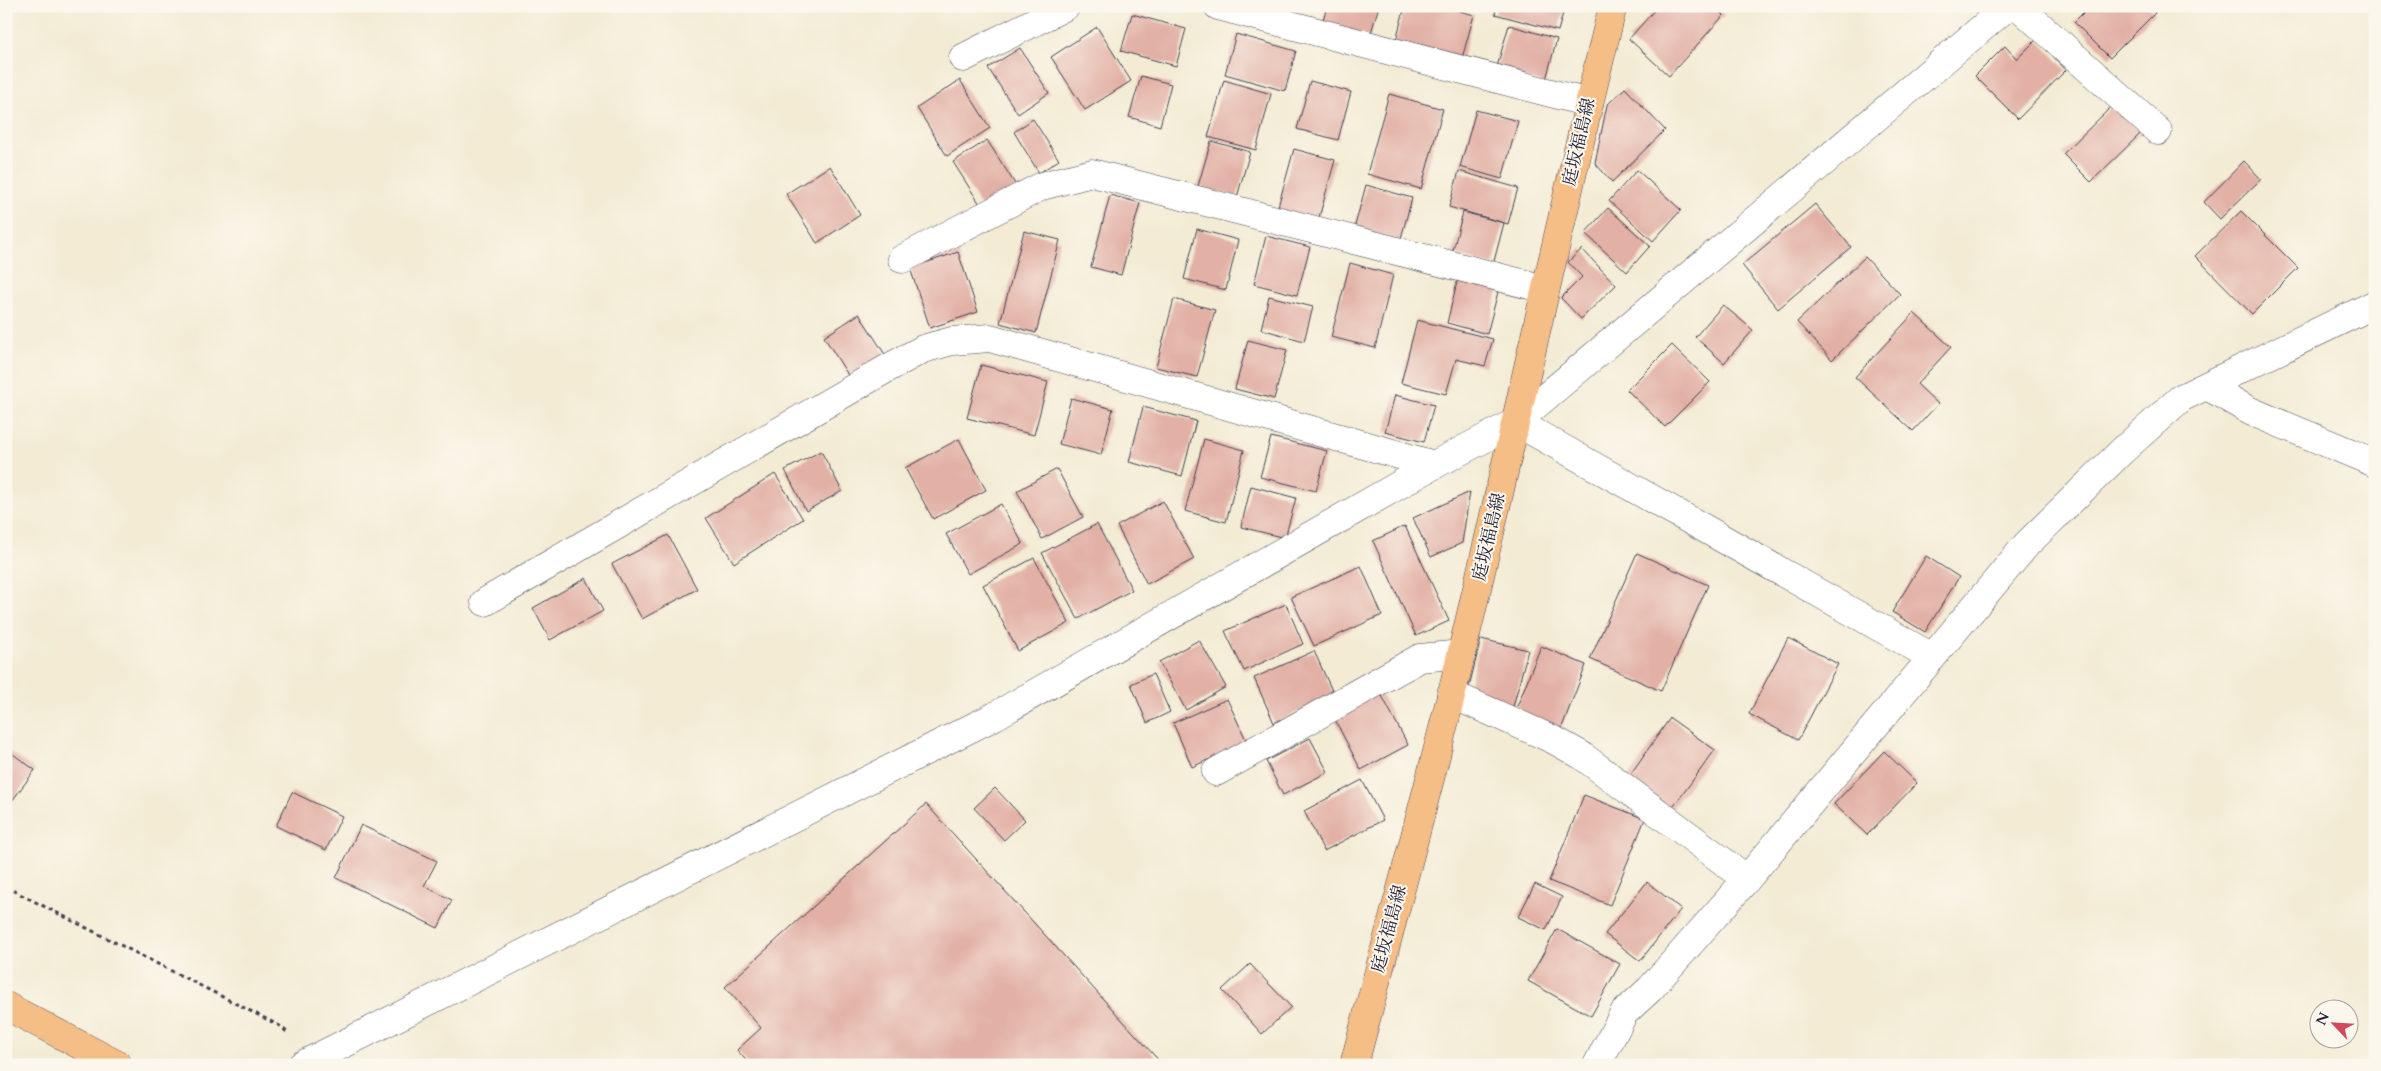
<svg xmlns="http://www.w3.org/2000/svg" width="2381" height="1071" viewBox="0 0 2381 1071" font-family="Cardo,'Noto Serif JP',serif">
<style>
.building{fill:#e2b0a5}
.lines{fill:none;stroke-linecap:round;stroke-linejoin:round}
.minor-casing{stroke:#414052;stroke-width:29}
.major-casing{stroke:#414052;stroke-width:29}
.highway-casing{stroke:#414052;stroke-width:29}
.path{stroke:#414052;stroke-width:3;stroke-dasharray:4 4;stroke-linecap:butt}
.minor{stroke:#fff;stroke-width:28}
.major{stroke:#f6be87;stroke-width:28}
.highway{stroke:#f6be87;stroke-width:28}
.labels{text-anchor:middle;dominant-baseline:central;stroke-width:4;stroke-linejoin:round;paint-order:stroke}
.street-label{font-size:18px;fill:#22223b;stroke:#fbf7ec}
</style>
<rect width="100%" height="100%" fill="#fbf7ec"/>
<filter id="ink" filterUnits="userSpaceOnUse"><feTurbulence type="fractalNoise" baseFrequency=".02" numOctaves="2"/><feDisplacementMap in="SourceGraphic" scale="10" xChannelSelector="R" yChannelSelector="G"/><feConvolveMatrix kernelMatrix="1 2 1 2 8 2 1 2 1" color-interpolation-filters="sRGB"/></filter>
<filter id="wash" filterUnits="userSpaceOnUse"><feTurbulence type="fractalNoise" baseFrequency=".0096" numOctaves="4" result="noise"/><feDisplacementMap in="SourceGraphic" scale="20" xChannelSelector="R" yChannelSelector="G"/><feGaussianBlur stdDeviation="1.12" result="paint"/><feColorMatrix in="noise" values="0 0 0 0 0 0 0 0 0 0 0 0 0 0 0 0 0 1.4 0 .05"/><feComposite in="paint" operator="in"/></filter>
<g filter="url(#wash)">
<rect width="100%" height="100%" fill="#f3ebd4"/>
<g id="blocks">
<g class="building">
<path d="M1327 6H1379L1370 36 1322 24Z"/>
<path d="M1405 6H1442L1474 15 1461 62 1395 44Z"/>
<path d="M1497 6H1565L1558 31 1495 14Z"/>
<path d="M1658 6H1714L1724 15 1669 76 1629 39Z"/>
<path d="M2090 6H2148L2155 13 2110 58 2074 22Z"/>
<path d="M1132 14 1186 29 1176 66 1121 51Z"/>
<path d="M1509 25 1557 39 1545 83 1496 70Z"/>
<path d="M1097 27 1131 81 1085 110 1051 57Z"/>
<path d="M1236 34 1296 51 1285 91 1225 74Z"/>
<path d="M2037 39 2066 70 2018 119 1975 76 2005 46 2017 59Z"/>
<path d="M1020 48 1049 93 1018 114 988 68Z"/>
<path d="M1141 76 1171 84 1160 126 1129 117Z"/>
<path d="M960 80 990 128 947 156 917 108Z"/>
<path d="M1224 80 1271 94 1256 150 1208 137Z"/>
<path d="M1310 81 1351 92 1338 140 1297 129Z"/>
<path d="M1625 88 1665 130 1612 182 1595 163 1607 105Z"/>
<path d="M1389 94 1443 109 1421 189 1367 174Z"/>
<path d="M2113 105 2141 133 2091 182 2063 154Z"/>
<path d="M1476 110 1518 121 1502 179 1460 167Z"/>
<path d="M1033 119 1059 160 1039 173 1014 132Z"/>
<path d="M987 140 1017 187 983 209 953 162Z"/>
<path d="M1211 141 1250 152 1237 197 1198 186Z"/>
<path d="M1294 149 1335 160 1317 225 1276 214Z"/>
<path d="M2244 161 2261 179 2220 219 2204 202Z"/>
<path d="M830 166 860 215 817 243 786 194Z"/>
<path d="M1637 170 1681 210 1653 241 1609 201Z"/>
<path d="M1459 171 1518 188 1508 224 1449 207Z"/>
<path d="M1366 185 1412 198 1400 242 1354 229Z"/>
<path d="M1110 195 1140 203 1121 275 1091 267Z"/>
<path d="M1815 204 1851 247 1778 309 1742 265Z"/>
<path d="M1608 208 1650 246 1627 272 1585 233Z"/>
<path d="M2241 211 2298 268 2252 314 2195 256Z"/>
<path d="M1463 212 1504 223 1493 265 1452 254Z"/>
<path d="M1197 229 1238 240 1226 290 1184 279Z"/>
<path d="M1024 231 1060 240 1036 333 1000 323Z"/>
<path d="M1266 236 1310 247 1297 295 1254 284Z"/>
<path d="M1582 249 1616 285 1581 319 1561 298 1582 277 1568 262Z"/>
<path d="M958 252 978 312 930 328 910 268Z"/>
<path d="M1865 257 1900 294 1832 360 1797 322Z"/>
<path d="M1350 263 1393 275 1375 348 1331 337Z"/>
<path d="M1458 278 1499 288 1487 334 1447 323Z"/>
<path d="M1269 296 1313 307 1304 341 1261 329Z"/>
<path d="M1174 299 1215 310 1197 377 1156 367Z"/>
<path d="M1723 305 1753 330 1724 363 1695 337Z"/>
<path d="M1914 313 1951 347 1917 384 1938 404 1913 431 1855 377Z"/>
<path d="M859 314 886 356 850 378 824 337Z"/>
<path d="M1417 320 1493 339 1485 366 1456 359 1446 394 1401 383Z"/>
<path d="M1248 340 1287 350 1274 399 1235 389Z"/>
<path d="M1672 345 1710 382 1665 427 1627 390Z"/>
<path d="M981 365 1048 382 1034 435 967 418Z"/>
<path d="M1395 395 1434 405 1424 442 1385 432Z"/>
<path d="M1071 398 1113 409 1101 455 1059 444Z"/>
<path d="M1143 407 1196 421 1182 476 1129 462Z"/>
<path d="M1271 437 1327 451 1316 491 1260 477Z"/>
<path d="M959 439 986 490 933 519 905 468Z"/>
<path d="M1204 439 1244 450 1226 522 1185 511Z"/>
<path d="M821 451 842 491 806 511 785 470Z"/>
<path d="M1057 469 1083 517 1042 539 1017 491Z"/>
<path d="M775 474 803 519 734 563 706 518Z"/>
<path d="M1251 486 1296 498 1285 538 1241 527Z"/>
<path d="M1470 492 1462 543 1431 557 1413 518Z"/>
<path d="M1163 501 1194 559 1147 584 1117 526Z"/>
<path d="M1001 504 1023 544 968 574 946 534Z"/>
<path d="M1097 524 1132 590 1078 619 1042 553Z"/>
<path d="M1405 526 1449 621 1416 636 1373 541Z"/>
<path d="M668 535 697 589 642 619 612 564Z"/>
<path d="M1637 553 1708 585 1661 691 1590 659Z"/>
<path d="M1926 556 1959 577 1925 632 1892 612Z"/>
<path d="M1034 558 1069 623 1018 651 983 585Z"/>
<path d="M1361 566 1382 615 1314 646 1291 597Z"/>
<path d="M586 578 603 611 550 640 533 608Z"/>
<path d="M1286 604 1303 644 1244 671 1225 631Z"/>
<path d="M1788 638 1838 664 1798 740 1749 714Z"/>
<path d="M1481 639 1528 650 1513 707 1467 695Z"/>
<path d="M1199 640 1226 687 1186 710 1159 662Z"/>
<path d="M1541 646 1586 665 1560 732 1514 714Z"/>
<path d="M1314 651 1334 695 1274 723 1254 678Z"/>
<path d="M1153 674 1170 712 1147 723 1131 684Z"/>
<path d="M1380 692 1408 745 1361 770 1333 716Z"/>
<path d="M1227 699 1247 742 1192 767 1173 723Z"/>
<path d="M1670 718 1715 750 1671 810 1627 779Z"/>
<path d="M1310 738 1328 772 1283 795 1266 761Z"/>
<path d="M6 749 35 770 6 809Z"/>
<path d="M1884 751 1917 783 1867 835 1834 804Z"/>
<path d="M1362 780 1383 820 1324 851 1304 811Z"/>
<path d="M995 788 1025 820 1004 840 974 808Z"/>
<path d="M292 792 342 816 326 850 276 826Z"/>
<path d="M1584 795 1645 819 1610 905 1549 881Z"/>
<path d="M926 804 1163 1065H750L737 1050 761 1028 725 987Z"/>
<path d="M361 825 437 861 424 886 452 900 438 928 336 878Z"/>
<path d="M1647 882 1681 909 1640 961 1605 934Z"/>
<path d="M1535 884 1562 897 1546 930 1518 917Z"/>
<path d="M1557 929 1620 964 1591 1016 1528 981Z"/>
<path d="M1250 964 1291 1007 1262 1034 1222 990Z"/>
</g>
</g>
</g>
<g filter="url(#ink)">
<use href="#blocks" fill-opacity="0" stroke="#414052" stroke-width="1"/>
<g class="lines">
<defs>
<g id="minor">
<path d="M1218 6 1589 103"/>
<path d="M2018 6 2158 131"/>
<path d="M963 58 1066 6"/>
<path d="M902 259 1042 186 1092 173 1545 289"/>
<path d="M2207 386 2250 411 2375 463"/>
<path d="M1516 422 1932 657"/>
<path d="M485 602 888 368 923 349 952 341 990 338 1434 465"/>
<path d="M1451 694 1554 740 1581 755 1747 879"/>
<path d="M1216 772 1420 658 1462 654"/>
<path d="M302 1065 995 716 1434 465 1516 422 2008 6"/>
<path d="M1597 1065 1624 1013 1650 989 1747 879 2027 544 2122 451 2181 398 2375 304"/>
</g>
<path id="major" d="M1354 1065C1390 927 1429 790 1462 651 1514 437 1559 220 1613 6"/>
<path id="highway" d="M6 1006 118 1065"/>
</defs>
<use href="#minor" class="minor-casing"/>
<use href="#major" class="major-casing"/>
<use href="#highway" class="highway-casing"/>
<path class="path" d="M6 887 280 1026 289 1034"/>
<use href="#minor" class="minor"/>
<use href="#major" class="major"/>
<use href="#highway" class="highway"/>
</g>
</g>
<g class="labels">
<g class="street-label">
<text transform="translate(1579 142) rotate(-77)">庭坂福島線</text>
<text transform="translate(1489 537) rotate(-77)">庭坂福島線</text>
<text transform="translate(1389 929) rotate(-75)">庭坂福島線</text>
</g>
</g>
<rect width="2381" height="1071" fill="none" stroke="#fbf7ec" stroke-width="25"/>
<g transform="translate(2334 1024) rotate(295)"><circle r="24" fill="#fbf7ec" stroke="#a4a2a5"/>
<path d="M0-4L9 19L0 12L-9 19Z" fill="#d1495b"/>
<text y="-8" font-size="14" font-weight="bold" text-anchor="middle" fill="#22223b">N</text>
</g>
</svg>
